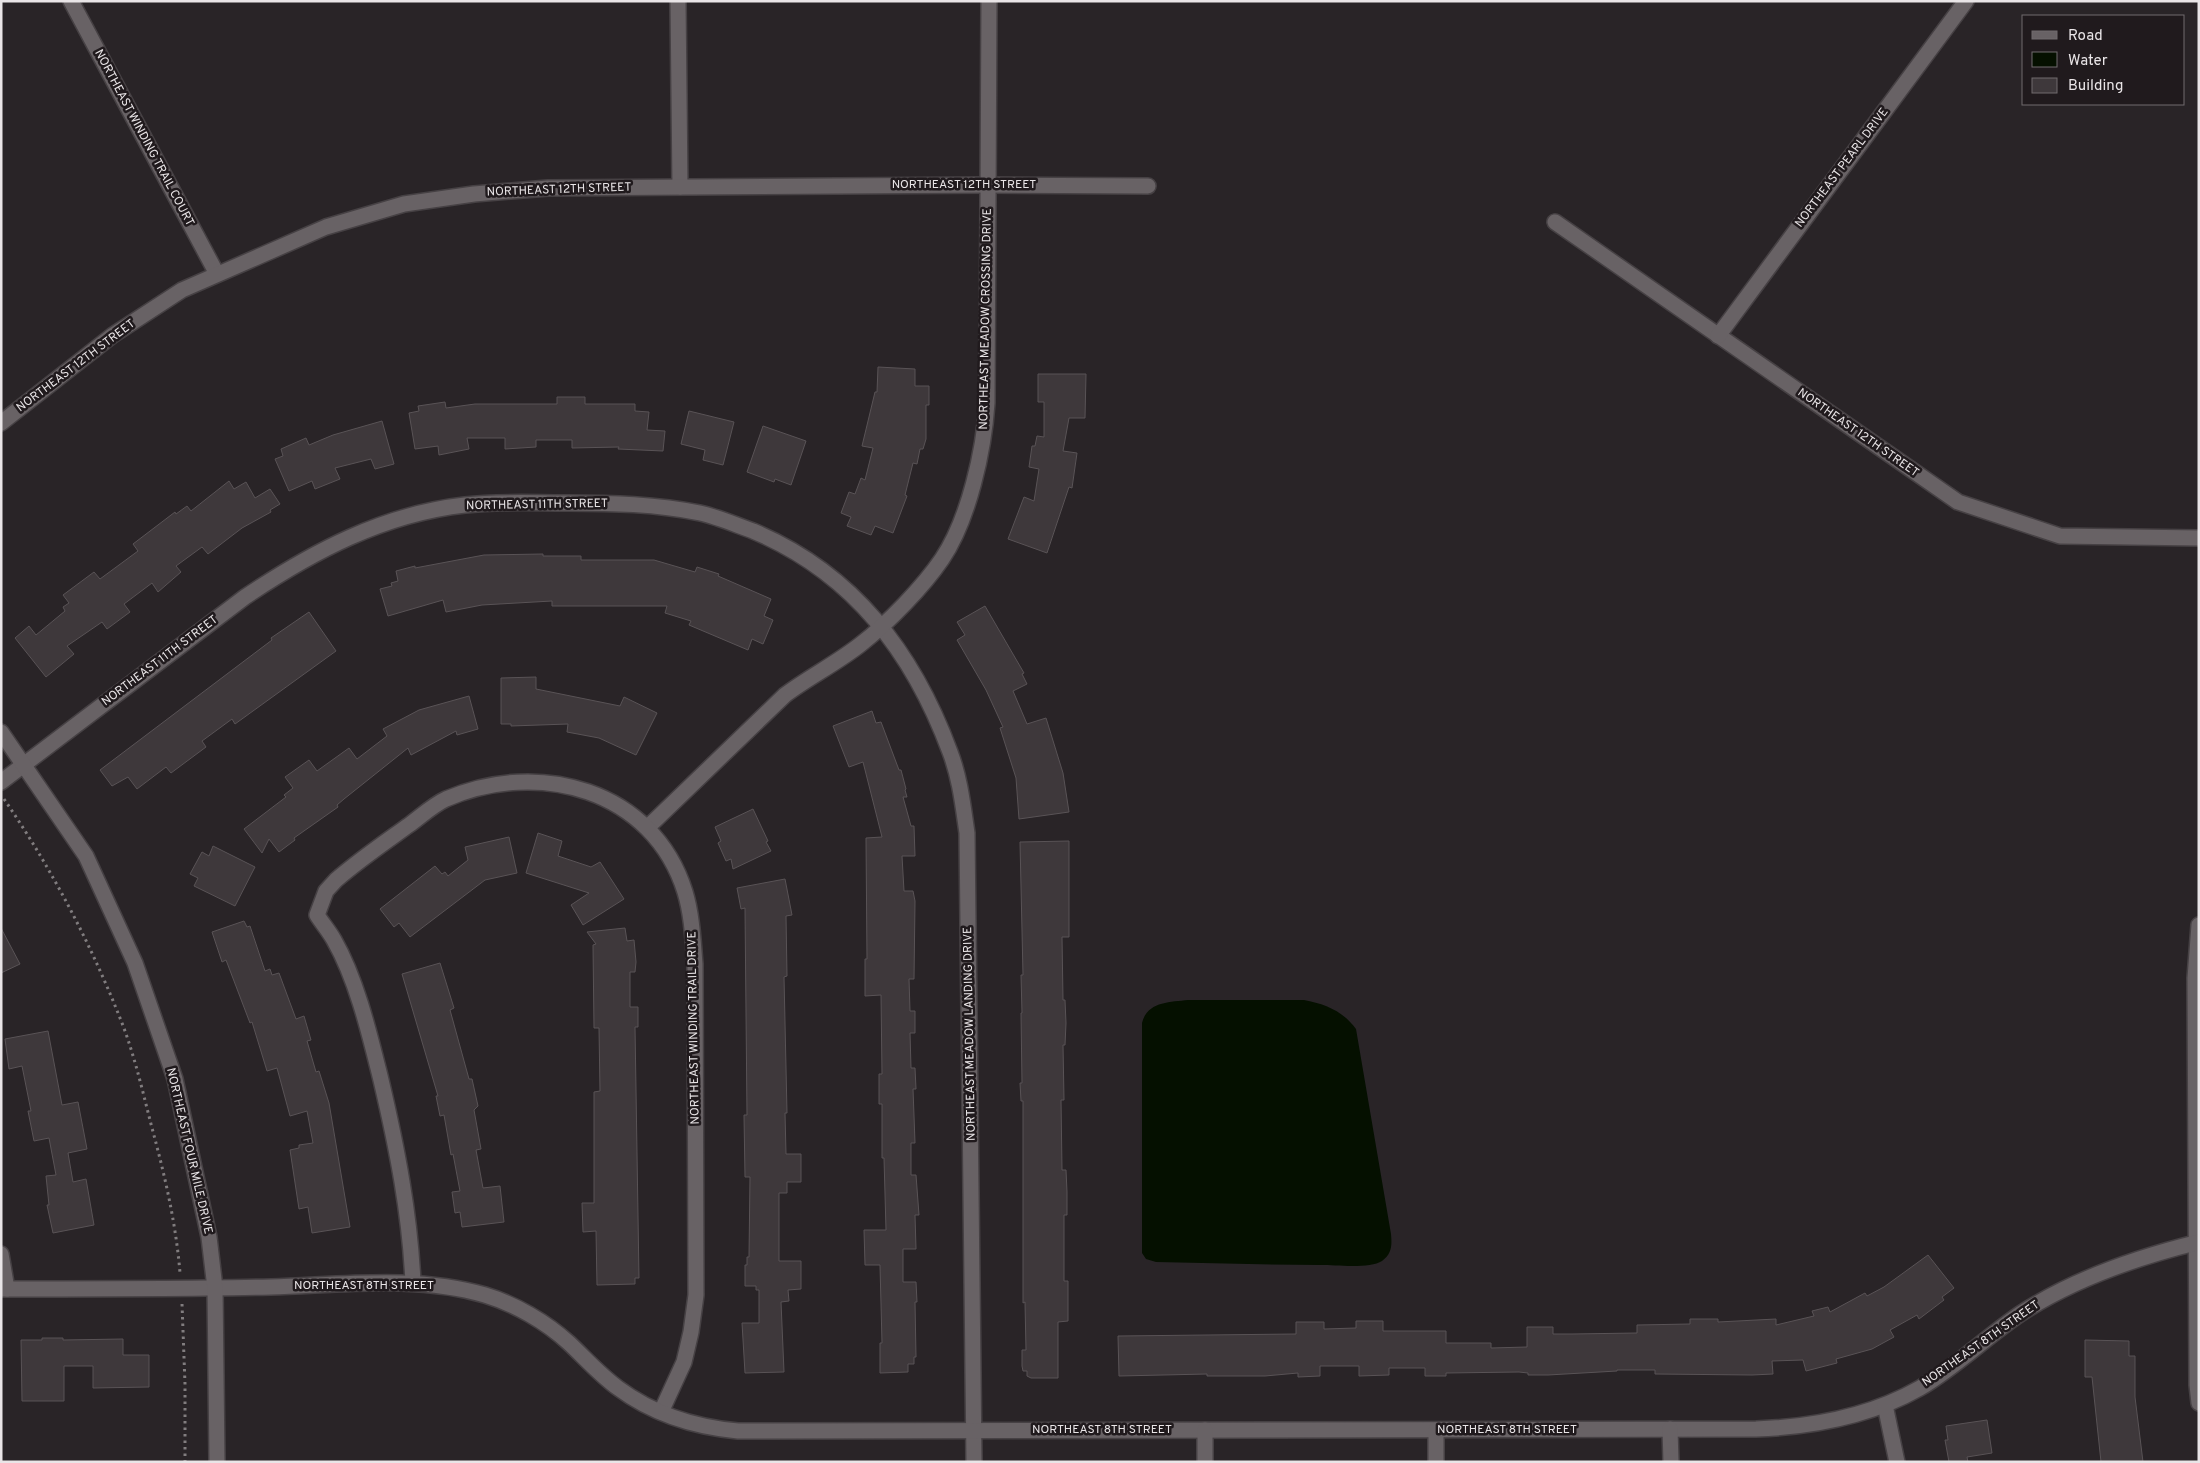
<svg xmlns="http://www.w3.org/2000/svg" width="2200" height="1463" viewBox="0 0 2200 1463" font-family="Overpass,sans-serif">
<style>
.water{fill:#051000}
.building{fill:#3e383b;stroke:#595356}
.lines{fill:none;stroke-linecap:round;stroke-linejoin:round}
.minor-casing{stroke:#464144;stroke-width:18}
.tertiary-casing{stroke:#464144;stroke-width:18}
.path{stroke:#817d7f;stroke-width:3;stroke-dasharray:2.5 4;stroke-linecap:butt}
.minor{stroke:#686265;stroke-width:15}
.tertiary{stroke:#686265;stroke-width:15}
.labels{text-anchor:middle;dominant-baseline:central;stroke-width:5;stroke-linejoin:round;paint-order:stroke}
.street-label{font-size:12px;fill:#e9e5e7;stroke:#201a1d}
</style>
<rect width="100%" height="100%" fill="#292427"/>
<path class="water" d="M1188 1000H1304C1325 1004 1343 1011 1356 1029L1391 1234C1392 1245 1392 1254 1382 1261 1370 1269 1336 1265 1321 1265 1266 1265 1211 1263 1156 1262L1146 1259 1142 1253V1023C1147 1002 1169 1002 1188 1000Z"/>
<g class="building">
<path d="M878 367 915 369V386H929V405H926V439L923 449H920L917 464 913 463 905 495 907 496 893 533 875 526 871 535 847 526 851 517 841 513 849 492 855 494 861 478 865 480 873 448 862 446 875 392H877Z"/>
<path d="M1038 374H1086L1085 418H1069L1063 451 1077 453 1072 488 1069 487 1047 553 1008 539 1024 497 1034 501 1039 469 1029 467 1032 446H1035L1037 436 1044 437V402H1038Z"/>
<path d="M557 397H585V404H635V411L649 412 647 430 665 431 663 451 618 449 619 447 572 448V440H536V447L505 449V438H467L469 449 439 455 438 446 415 449 409 413 419 411 418 406 445 402 446 408 475 404H557Z"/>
<path d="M689 411 734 422 723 465 703 460 705 450 681 444Z"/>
<path d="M382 421 394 464 375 469 371 459 335 468 340 479 315 489 312 481 289 491 275 459 283 456 281 449 306 438 309 445 333 435Z"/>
<path d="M763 426 806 441 791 485 775 479 774 482 747 472Z"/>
<path d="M229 481 234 489 246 482 255 498 270 489 280 504 270 510 271 512 242 528 208 554 202 547 176 566 181 572 158 592 152 583 124 604 130 612 107 629 102 622 67 646 74 654 46 677 15 638 29 626 36 635 65 611 63 607 69 603 63 595 94 572 100 579 138 551 133 544 175 512 176 514 187 506 191 511Z"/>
<path d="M543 554V556H581V560H654L695 572 697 567 719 574 718 576 771 599 764 616 773 620 763 644 752 639 748 650 689 625 691 621 665 613 667 606H552V601L482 605 446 612 443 600 388 616 380 589 392 586 391 583 398 581 396 571 415 566V568L484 555Z"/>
<path d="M985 606 1024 673 1022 674 1027 684 1013 691 1027 724 1046 718 1063 773 1069 812 1019 819 1016 778 1000 728 1003 727 986 690 957 640 965 635 957 622Z"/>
<path d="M309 612 336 651 235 724 232 719 202 741 206 747 171 773 166 767 137 789 128 777 112 786 100 770 272 640 271 638Z"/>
<path d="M536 677V689L620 706 624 697 657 713 636 755 599 738 567 732 568 724 511 726V724H501V678Z"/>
<path d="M469 696 478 729 457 735 456 731 411 755 408 748 344 799 337 805 338 807 294 838 295 840 279 852 269 839 262 853 244 829 286 797 284 795 293 788 285 777 309 760 317 771 349 748 357 759 387 736 383 729 419 710Z"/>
<path d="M872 711 876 723 881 722 899 770H901L906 789 905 790 907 797H903L911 826H914L915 856H902L904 891H913L915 901 914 979H909L910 1011H915V1033H910L911 1068H915L916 1089H913L915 1143H911V1175H916L919 1215H915L916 1249H903V1282H916L917 1302H915L916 1357H914V1364H908V1372L880 1373V1343H882L880 1265H865L864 1230H886L884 1158H882V1104H879V1074H882L881 995 865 996V959H867L866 838 882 837 863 762 849 767 833 726Z"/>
<path d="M753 809 768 841 766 842 771 851 733 869 731 859 726 861 718 843 721 841 715 827Z"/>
<path d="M538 833 562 841 558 856 591 867 600 862 624 899 583 925 571 905 589 893 526 873Z"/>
<path d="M509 837 517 873 485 880 410 937 399 923 394 927 380 909 435 866 442 874 445 872 448 876 468 860 465 847Z"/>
<path d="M1069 841V937H1062L1063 1000H1065L1066 1023 1065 1045H1063L1064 1100H1061L1062 1170H1066L1067 1192V1215H1064V1281H1068V1321L1058 1322V1378H1031L1027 1376V1371H1023L1022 1366V1350H1026L1025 1302 1023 1303V1101H1021L1020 1083H1022L1021 1013H1022L1021 975H1023L1020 842Z"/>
<path d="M213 846 255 867 235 906 194 886 198 878 190 874 202 852 209 856Z"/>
<path d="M785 879 792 915 786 916 787 976 784 977 787 1113H785L786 1154H801V1182H787V1193H779V1261H801V1289L788 1290 789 1301 781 1302 784 1372 745 1373 742 1323H759V1290H756V1286H745V1265H747V1257H749L750 1177H745L744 1115H747L745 908 741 909 737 888Z"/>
<path d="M244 921 247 927 250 926 265 971 270 969 272 975 279 973 296 1019 304 1016 311 1040 307 1041 316 1072 319 1071 329 1103 350 1227 312 1233 308 1207 299 1209 290 1150 299 1148V1145L313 1143 307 1111 290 1116 277 1068 267 1071 252 1022 250 1023 226 960 222 962 212 932Z"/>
<path d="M1 928 20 964 1 973Z"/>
<path d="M625 928 627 941 634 940 636 962 635 972H630V1007H638V1027H635L639 1278H635V1284L597 1285 596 1231 583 1232 582 1203H594V1092L600 1091 599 1028H594L593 945 596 944 587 932Z"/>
<path d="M440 963 454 1008 450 1010 469 1079H472L478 1106 474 1110 481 1149 476 1150 483 1188 500 1186 504 1222 462 1227 460 1212 455 1213 452 1192 460 1191 453 1154 451 1155 444 1115 440 1116 436 1096H438L402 974Z"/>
<path d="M48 1031 62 1105 78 1102 87 1149 68 1153 73 1182 86 1179 94 1225 53 1233 47 1205H49L46 1176 56 1175 49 1138 34 1141 28 1111H31L22 1066 9 1069 5 1039Z"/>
<path d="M1928 1255 1954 1288 1942 1297 1944 1300 1919 1319 1917 1315 1890 1330 1894 1337 1872 1349 1836 1359 1837 1363 1806 1371 1803 1360 1772 1361 1773 1374 1752 1375 1655 1374V1370H1617V1371L1548 1375H1528V1373L1519 1372 1446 1373V1376H1425V1368H1389V1375L1359 1376V1366H1320V1376L1298 1377V1373L1265 1376H1207V1374L1119 1376 1118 1336 1296 1334V1322H1324V1329L1356 1328V1321H1383V1331H1446V1343H1491V1348L1527 1347V1327H1553V1334H1572L1637 1333V1325L1690 1324V1319H1718V1322L1776 1319V1325L1814 1316 1812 1311 1828 1307 1830 1312 1865 1293 1867 1296 1884 1287Z"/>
<path d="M42 1338H63V1340L123 1339V1355H149V1387L93 1388V1366H64V1401H22L21 1340H42Z"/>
<path d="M2085 1340 2129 1341V1356H2135V1397L2143 1462H2101L2092 1377H2085Z"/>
<path d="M1987 1420 1992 1453 1967 1457 1968 1462H1949L1945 1440H1948L1946 1426Z"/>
</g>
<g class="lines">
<defs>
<g id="minor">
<path d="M71 1 217 274"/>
<path d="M678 1 680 187"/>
<path d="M1555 222 1958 502 2060 536 2199 538"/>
<path d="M1718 336 1966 1"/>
<path d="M1 423 113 335 182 290 326 227 404 204 474 194 548 188 988 185 1148 186"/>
<path d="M1 782 245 597C312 552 383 514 465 505 498 501 533 503 567 503 612 503 656 504 700 513 718 517 736 525 753 531 853 573 913 652 950 752 960 778 963 806 967 833L974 1462"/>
<path d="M648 827 785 695C809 677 837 663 861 644 888 623 923 587 942 559 969 519 984 450 987 403L989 1"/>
<path d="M2199 925 2195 978 2197 1385 2199 1403"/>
<path d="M1 1254 7 1289"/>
<path d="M413 1283C410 1214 397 1148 381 1080 370 1036 357 980 334 940 329 931 322 923 317 915L326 891 336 880C359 860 384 843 409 825 420 817 433 805 446 799 538 759 653 789 685 892 692 915 693 940 695 964L696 1295 691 1332 684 1362 661 1412"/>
<path d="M1 1289C91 1289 181 1289 271 1287 341 1285 416 1275 485 1295 515 1304 546 1322 569 1343 585 1358 600 1375 618 1388 653 1414 694 1427 738 1431L1756 1429C1813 1427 1869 1417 1920 1388 1956 1367 1986 1337 2020 1314 2073 1279 2138 1257 2199 1242"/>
<path d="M1885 1405 1897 1462"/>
<path d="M1670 1429 1671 1462"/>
<path d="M1436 1430V1462"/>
<path d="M1205 1462V1430"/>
</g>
<path id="tertiary" d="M1 732 86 856 135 963 175 1079 209 1237 215 1288 217 1462"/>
</defs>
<use href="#minor" class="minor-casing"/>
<use href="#tertiary" class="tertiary-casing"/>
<g class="path">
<path d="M4 799C52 869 91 944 122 1023 135 1057 143 1093 152 1128 165 1176 176 1224 180 1273"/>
<path d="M182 1304 185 1384V1462"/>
</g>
<use href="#minor" class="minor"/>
<use href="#tertiary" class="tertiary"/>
</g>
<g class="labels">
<g class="street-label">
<text transform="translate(144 138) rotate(62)">NORTHEAST WINDING TRAIL COURT</text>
<text transform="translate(1842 168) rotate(-53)">NORTHEAST PEARL DRIVE</text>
<text x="964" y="185">NORTHEAST 12TH STREET</text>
<text transform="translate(559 190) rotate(-2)">NORTHEAST 12TH STREET</text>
<text transform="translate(986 319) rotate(-89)">NORTHEAST MEADOW CROSSING DRIVE</text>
<text transform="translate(76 366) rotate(-37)">NORTHEAST 12TH STREET</text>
<text transform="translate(1858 433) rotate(35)">NORTHEAST 12TH STREET</text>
<text transform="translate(537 505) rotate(-1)">NORTHEAST 11TH STREET</text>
<text transform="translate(160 661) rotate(-37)">NORTHEAST 11TH STREET</text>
<text transform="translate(694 1028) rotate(-91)">NORTHEAST WINDING TRAIL DRIVE</text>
<text transform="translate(970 1034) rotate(-91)">NORTHEAST MEADOW LANDING DRIVE</text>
<text transform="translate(189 1151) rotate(77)">NORTHEAST FOUR MILE DRIVE</text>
<text x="364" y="1286">NORTHEAST 8TH STREET</text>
<text transform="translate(1981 1344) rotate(-35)">NORTHEAST 8TH STREET</text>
<text x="1102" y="1430">NORTHEAST 8TH STREET</text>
<text x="1507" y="1430">NORTHEAST 8TH STREET</text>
</g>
</g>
<rect width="2200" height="1463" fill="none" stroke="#e9e5e7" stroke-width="5"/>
<rect x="2022" y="15" width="162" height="90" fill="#201a1d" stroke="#706b6e"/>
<rect x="2032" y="31" width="25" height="8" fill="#686265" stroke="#706b6e"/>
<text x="2068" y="40" font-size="15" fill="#e9e5e7">Road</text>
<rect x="2032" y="52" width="25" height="15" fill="#051000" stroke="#706b6e"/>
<text x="2068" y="65" font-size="15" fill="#e9e5e7">Water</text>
<rect x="2032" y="78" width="25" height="15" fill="#3e383b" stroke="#706b6e"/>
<text x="2068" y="90" font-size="15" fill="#e9e5e7">Building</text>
</svg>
